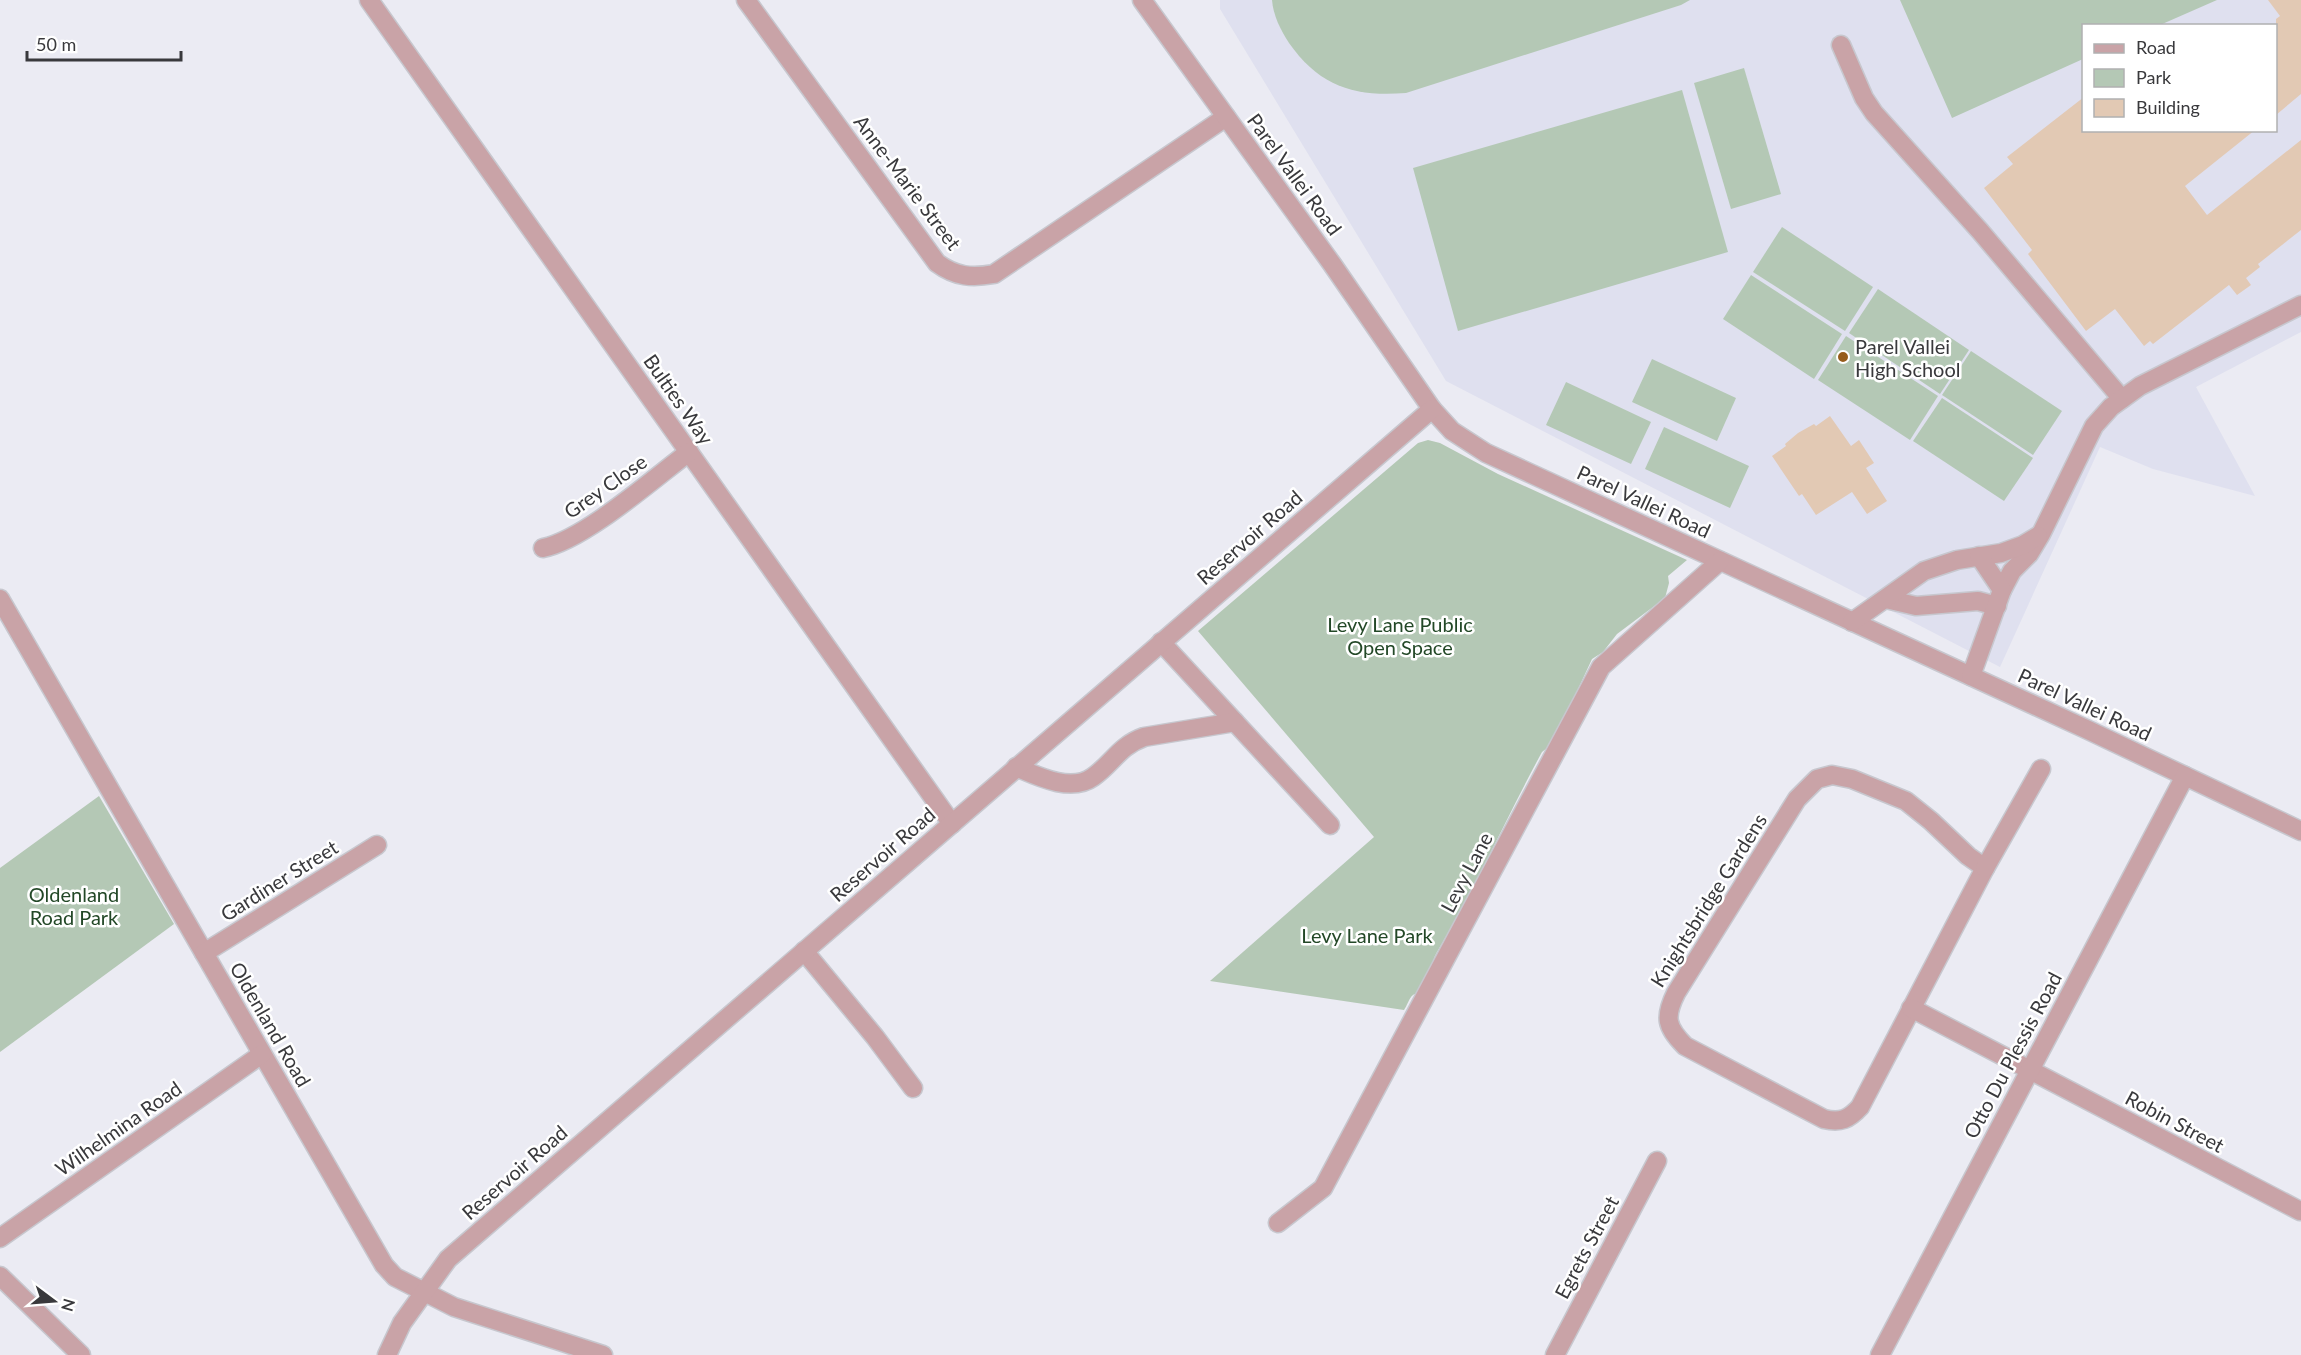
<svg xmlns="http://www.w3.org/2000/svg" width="2301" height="1355" viewBox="0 0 2301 1355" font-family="Lato,sans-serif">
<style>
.built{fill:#dfe0ef;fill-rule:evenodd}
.green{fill:#b4c8b5}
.building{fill:#e2c9b4}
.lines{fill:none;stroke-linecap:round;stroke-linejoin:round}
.minor-casing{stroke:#c7c7ce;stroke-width:21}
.minor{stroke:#c9a3a7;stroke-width:18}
.poi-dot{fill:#965c1b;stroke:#fff;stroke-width:2}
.labels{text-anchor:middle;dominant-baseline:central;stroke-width:5;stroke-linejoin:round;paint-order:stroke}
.street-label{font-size:20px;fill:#39393c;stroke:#fff}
.poi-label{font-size:20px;fill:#39393c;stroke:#fff;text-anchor:start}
.park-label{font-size:20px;fill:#234827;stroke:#fff}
</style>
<rect width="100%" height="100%" fill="#ebebf3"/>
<path class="built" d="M1220 0H2301V332L2196 387 2255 496 2153 469 2100 447 2000 667 1446 381 1220 9ZM2084 26H2276V130H2084Z"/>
<g class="green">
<path d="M1272 0H1690L1681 5 1406 93C1355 97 1320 87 1289 43 1281 31 1273 15 1272 0Z"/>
<path d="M1900 0H2217L2160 25 2084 26 2083 59 1952 118Z"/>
<path d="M1744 68 1781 194 1731 209 1694 83Z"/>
<path d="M1682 90 1728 252 1458 331 1413 168Z"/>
<path d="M1782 227 1873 287 1845 331 1753 272Z"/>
<path d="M1751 275 1842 334 1814 379 1723 319Z"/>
<path d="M1878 289 1969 350 1940 394 1849 333Z"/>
<path d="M1846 336 1938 396 1910 440 1818 380Z"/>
<path d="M1971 351 2062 411 2033 455 1942 395Z"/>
<path d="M1652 359 1736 398 1717 441 1632 402Z"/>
<path d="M1566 382 1651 422 1631 464 1546 425Z"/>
<path d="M1942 398 2033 458 2004 501 1913 441Z"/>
<path d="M1664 427 1749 466 1730 508 1645 469Z"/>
<path d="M1428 440 1440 443 1498 474 1687 560 1668 576 1669 583 1665 598 1617 634 1603 652 1592 659 1553 743 1542 752C1506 818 1476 887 1437 952 1430 963 1431 980 1421 990 1419 993 1416 993 1413 995 1409 998 1407 1006 1404 1010L1210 981 1374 837 1198 631 1418 443Z"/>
<path d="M99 796 174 924 0 1052V868Z"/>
</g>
<g class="building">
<path d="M2268 0H2301V94L2276 115V19L2280 16Z"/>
<path d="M2084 97V130H2255L2185 186 2207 215 2301 140V230L2258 264 2260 267 2246 278 2251 285 2237 295 2229 285 2153 344 2150 341 2144 346 2115 309 2086 331 2028 254 2032 250 1984 188 2013 164 2007 157Z"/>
<path d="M1830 416 1851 446 1859 440 1874 463 1866 468 1887 501 1867 514 1852 492 1816 515 1802 494 1799 496 1772 456 1786 446 1785 444 1798 433 1814 424 1816 426Z"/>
</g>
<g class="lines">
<defs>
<g id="minor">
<path d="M369 0 952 824"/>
<path d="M746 0 937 263C956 277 972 278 994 274L1226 117"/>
<path d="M1142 0 1332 264 1432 409 1452 431 1486 453 2086 729 2301 831"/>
<path d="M1841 45 1864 98 1874 113 1980 231 2122 399"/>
<path d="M543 548C584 540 653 479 689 452"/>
<path d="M2002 590 2012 571 2029 554 2041 534 2094 426 2111 407 2140 386 2301 305"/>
<path d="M0 599 384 1265 395 1277 454 1307 603 1355"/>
<path d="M1886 599 1916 606 1978 601 1997 606"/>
<path d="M1852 622 1924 571 1957 560 2001 553 2023 545 2038 536"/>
<path d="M1161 642 1330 825"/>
<path d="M1971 676 2002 590 1979 556"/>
<path d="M1016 767C1037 776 1071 793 1093 777 1113 763 1119 746 1144 737L1235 722"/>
<path d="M1832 775 1852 779 1906 801 1931 821 1968 856 1985 868 1860 1107C1849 1119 1841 1123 1824 1119L1685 1046C1666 1027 1664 1017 1676 993L1797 799 1817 779Z"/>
<path d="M1985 868 2041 769"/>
<path d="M804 951 875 1037 913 1088"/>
<path d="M204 953 377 845"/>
<path d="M1911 1008 2300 1211"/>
<path d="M1278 1223 1323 1188 1601 667 1720 561"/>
<path d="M0 1238 262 1054"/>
<path d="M0 1276 81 1355"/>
<path d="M387 1355 402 1323 448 1259 1432 409"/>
<path d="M1555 1355 1657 1161"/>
<path d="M1880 1355 2185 776"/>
</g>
</defs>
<use href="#minor" class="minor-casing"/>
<use href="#minor" class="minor"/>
</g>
<circle class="poi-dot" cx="1843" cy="357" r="6"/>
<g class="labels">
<g class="street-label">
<text transform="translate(1295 174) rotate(54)">Parel Vallei Road</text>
<text transform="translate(908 182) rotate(53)">Anne-Marie Street</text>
<text transform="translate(679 399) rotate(55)">Bulties Way</text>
<text transform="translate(605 486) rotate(-35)">Grey Close</text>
<text transform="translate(1644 501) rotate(25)">Parel Vallei Road</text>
<text transform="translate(1249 537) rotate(-41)">Reservoir Road</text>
<text transform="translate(2085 704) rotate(25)">Parel Vallei Road</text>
<text transform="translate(882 854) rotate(-41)">Reservoir Road</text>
<text transform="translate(1466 872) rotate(-62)">Levy Lane</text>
<text transform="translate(279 880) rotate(-32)">Gardiner Street</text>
<text transform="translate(1708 900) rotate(-58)">Knightsbridge Gardens</text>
<text transform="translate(271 1024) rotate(60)">Oldenland Road</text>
<text transform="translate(2012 1055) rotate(-62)">Otto Du Plessis Road</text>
<text transform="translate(2175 1121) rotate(28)">Robin Street</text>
<text transform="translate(118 1128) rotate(-35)">Wilhelmina Road</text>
<text transform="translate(514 1172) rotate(-41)">Reservoir Road</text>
<text transform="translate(1586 1247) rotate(-62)">Egrets Street</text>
</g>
<g class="poi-label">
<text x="1855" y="346">Parel Vallei<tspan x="1855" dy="23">High School</tspan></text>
</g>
<g class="park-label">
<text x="1400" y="624">Levy Lane Public<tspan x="1400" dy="23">Open Space</tspan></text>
<text x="74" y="894">Oldenland<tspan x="74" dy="23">Road Park</tspan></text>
<text x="1367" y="935">Levy Lane Park</text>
</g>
</g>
<rect x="2082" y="24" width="195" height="108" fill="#ffffff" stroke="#b0b0b1" stroke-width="1.5"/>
<rect x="2094" y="44" width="30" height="9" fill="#c9a3a7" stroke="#b0b0b1" stroke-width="1.5"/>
<text x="2136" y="54" font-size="18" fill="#39393c">Road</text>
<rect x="2094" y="69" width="30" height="18" fill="#b4c8b5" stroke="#b0b0b1" stroke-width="1.5"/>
<text x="2136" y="84" font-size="18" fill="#39393c">Park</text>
<rect x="2094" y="99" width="30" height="18" fill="#e2c9b4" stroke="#b0b0b1" stroke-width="1.5"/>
<text x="2136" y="114" font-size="18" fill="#39393c">Building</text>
<g transform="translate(54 1301) rotate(106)" stroke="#ffffff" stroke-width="4.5" paint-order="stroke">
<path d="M0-4.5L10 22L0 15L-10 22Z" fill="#39393c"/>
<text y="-9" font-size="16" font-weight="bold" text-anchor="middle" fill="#39393c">N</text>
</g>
<path d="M27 51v9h154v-9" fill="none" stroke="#39393c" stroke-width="3"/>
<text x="36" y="51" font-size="18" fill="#39393c" stroke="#ffffff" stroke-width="4.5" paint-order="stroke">50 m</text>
</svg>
